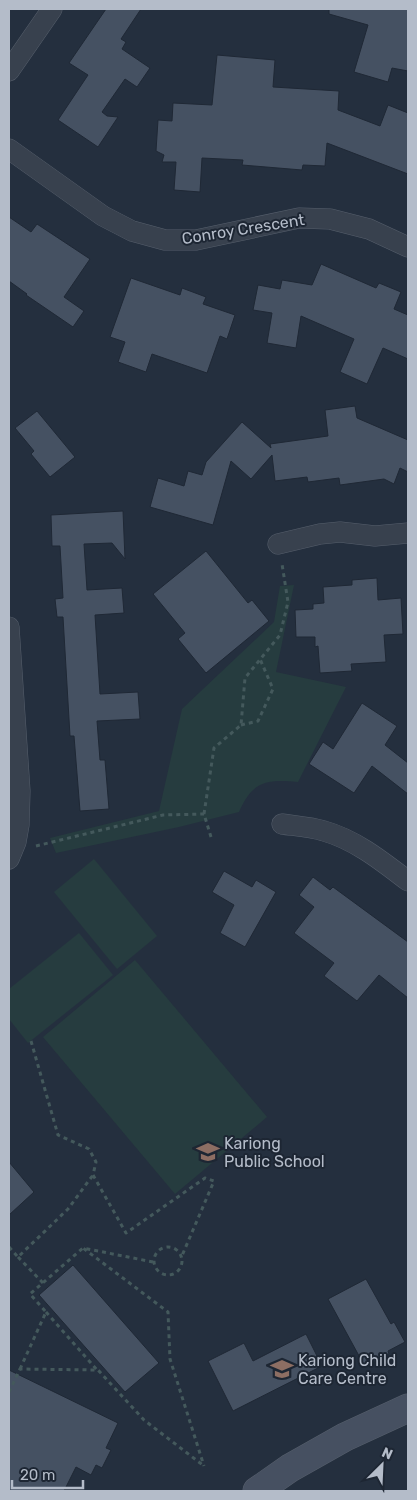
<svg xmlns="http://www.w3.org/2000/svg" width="417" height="1500" viewBox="0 0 417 1500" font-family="Rubik,sans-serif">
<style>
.green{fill:#263c3f}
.building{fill:#455162;stroke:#1f2835}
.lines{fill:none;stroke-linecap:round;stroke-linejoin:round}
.street-casing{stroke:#565f6c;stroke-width:21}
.secondary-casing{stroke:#565f6c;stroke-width:29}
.path{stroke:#44595c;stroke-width:3;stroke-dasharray:4 4;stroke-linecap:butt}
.street{stroke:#38414e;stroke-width:20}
.secondary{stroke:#465061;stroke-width:28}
.labels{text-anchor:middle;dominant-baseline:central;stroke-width:4;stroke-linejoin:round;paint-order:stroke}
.street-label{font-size:16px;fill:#b4bcc9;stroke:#1d2633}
.poi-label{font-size:16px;fill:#b4bcc9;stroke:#1d2633;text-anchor:start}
</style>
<rect width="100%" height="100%" fill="#242f3e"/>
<g class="green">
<path d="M294 585 276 672 346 687 298 782C266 779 253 781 239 812L179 827 56 853 50 838 159 811 182 709 274 622 280 586Z"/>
<path d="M94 859 157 936 117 969 54 892Z"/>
<path d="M79 933 113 975 28 1043 9 1019V989Z"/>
<path d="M135 960 267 1117 175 1194 43 1037Z"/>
</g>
<g class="building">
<path d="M106 9H141L121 39 126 42 122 49 150 68 137 87 125 79 102 112 107 116 118 117 98 147 58 120 88 75 69 63Z"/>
<path d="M329 9H408V71L392 68 388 82 354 72 368 25 329 14Z"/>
<path d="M217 55 275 60 273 87 339 91 338 110 380 126 388 105 408 113V174L327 143 325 166 303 165 302 170 242 165 243 160 202 158 200 192 174 190 176 162H162L164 155 156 151 158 120 172 121 173 103 212 105Z"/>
<path d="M9 217 31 232 37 224 90 259 64 297 84 311 73 327 26 295 27 294 9 281Z"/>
<path d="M321 264 376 288 379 283 401 292 394 309 408 315V359L383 348 367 384 340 372 354 339 301 316 296 348 267 343 272 313 253 310 258 285 280 289 282 280 312 285Z"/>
<path d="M131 278 180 295 182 288 206 297 203 304 235 315 227 339 220 336 207 373 152 354 146 372 118 362 125 342 110 337Z"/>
<path d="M355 406 357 418 408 440V472L400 468 394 484 384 479 340 485 339 478 308 482 307 477 275 481 272 455 251 479 231 461 213 525 150 507 158 478 184 486 188 471 202 475 206 462 242 422 271 448 270 444 328 436 325 410Z"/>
<path d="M37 411 75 457 50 477 31 454 34 451 15 428Z"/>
<path d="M123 511 125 559 112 543 84 544 87 590 122 588 124 613 95 615 100 694 138 692 140 719 97 721 100 760H105L109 809 80 811 74 736H70L63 617H57L55 599 63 598 60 546H52L51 515Z"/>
<path d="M206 551 248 603 252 600 269 621 206 673 178 639 185 633 153 594Z"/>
<path d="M377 578 378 600 401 598 403 634 384 635 386 662 351 664 352 671 320 673 318 646 315 647V637H296L295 610 313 609V604L324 603 323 587 352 585V580Z"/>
<path d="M362 703 397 726 385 745 408 763V794L372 766 354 793 309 764 323 742 333 749Z"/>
<path d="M224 871 252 887 256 880 276 892 245 947 220 933 234 905 212 892Z"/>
<path d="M313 877 330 890 333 887 408 942V998L379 975 357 1001 324 976 334 963 294 933 314 907 299 895Z"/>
<path d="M9 1162 34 1192 9 1215Z"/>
<path d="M73 1265 159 1363 125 1392 39 1295Z"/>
<path d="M366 1279 391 1324 394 1322 405 1342 388 1351 389 1354 369 1365 368 1363 364 1365 328 1299Z"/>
<path d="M306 1334 322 1366 233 1411 208 1361 244 1343 253 1361Z"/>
<path d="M9 1370 118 1423 106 1448 111 1450 102 1468 96 1465 91 1475 76 1467 64 1491H9Z"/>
</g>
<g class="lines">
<defs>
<g id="street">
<path d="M9 71 52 9"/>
<path d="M9 149 103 216 132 231 165 240H196L299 218 330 219 369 229 408 247"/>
<path d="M278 544 320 534 340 532 375 536 408 533"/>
<path d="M9 627 20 791 19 825 16 842 9 859"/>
<path d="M282 824C296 826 311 827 324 831 356 840 383 862 408 881"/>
</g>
<path id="secondary" d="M257 1491 290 1468 345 1437 408 1408"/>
</defs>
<use href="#street" class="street-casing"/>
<use href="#secondary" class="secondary-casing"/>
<g class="path">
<path d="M241 725 258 721 273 689 260 659"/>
<path d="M211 837 204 814 214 748 241 725 245 678 280 635 288 602 282 564"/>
<path d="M36 846 163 815 204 814"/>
<path d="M31 1041 58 1135 89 1149 96 1162 93 1175 126 1233 205 1178 214 1181 181 1258"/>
<circle cx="168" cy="1261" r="14"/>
<path d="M9 1247 18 1257 68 1209 93 1175"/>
<path d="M18 1257 43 1283"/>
<path d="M153 1262 83 1248 168 1312 170 1359 204 1466"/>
<path d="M46 1312 97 1370"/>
<path d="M20 1369 46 1312 30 1294 83 1248"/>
<path d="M9 1392 20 1369 98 1370 144 1420 204 1466"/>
</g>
<use href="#street" class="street"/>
<use href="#secondary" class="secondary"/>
</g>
<defs>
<symbol id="school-bare" viewBox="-9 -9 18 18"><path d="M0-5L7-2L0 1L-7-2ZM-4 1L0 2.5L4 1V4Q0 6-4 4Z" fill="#8d6e63" stroke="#1d2633" stroke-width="2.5" paint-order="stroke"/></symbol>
</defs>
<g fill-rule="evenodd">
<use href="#school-bare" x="192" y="1136" width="32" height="32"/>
<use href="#school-bare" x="266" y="1353" width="32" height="32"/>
</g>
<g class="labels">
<g class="street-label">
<text transform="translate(243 229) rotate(-9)">Conroy Crescent</text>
</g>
<g class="poi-label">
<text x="224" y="1143">Kariong<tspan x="224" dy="18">Public School</tspan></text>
<text x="298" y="1360">Kariong Child<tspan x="298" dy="18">Care Centre</tspan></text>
</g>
</g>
<rect width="417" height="1500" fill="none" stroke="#b4bcc9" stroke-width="20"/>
<g transform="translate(382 1465) rotate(24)" stroke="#1d2633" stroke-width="4" paint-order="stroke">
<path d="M0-4L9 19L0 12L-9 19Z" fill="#b4bcc9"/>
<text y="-8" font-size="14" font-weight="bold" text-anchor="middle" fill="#b4bcc9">N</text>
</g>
<path d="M12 1480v8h71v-8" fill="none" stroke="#b4bcc9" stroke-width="2.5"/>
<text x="20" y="1480" font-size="15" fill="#b4bcc9" stroke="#1d2633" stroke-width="4" paint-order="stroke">20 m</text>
</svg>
